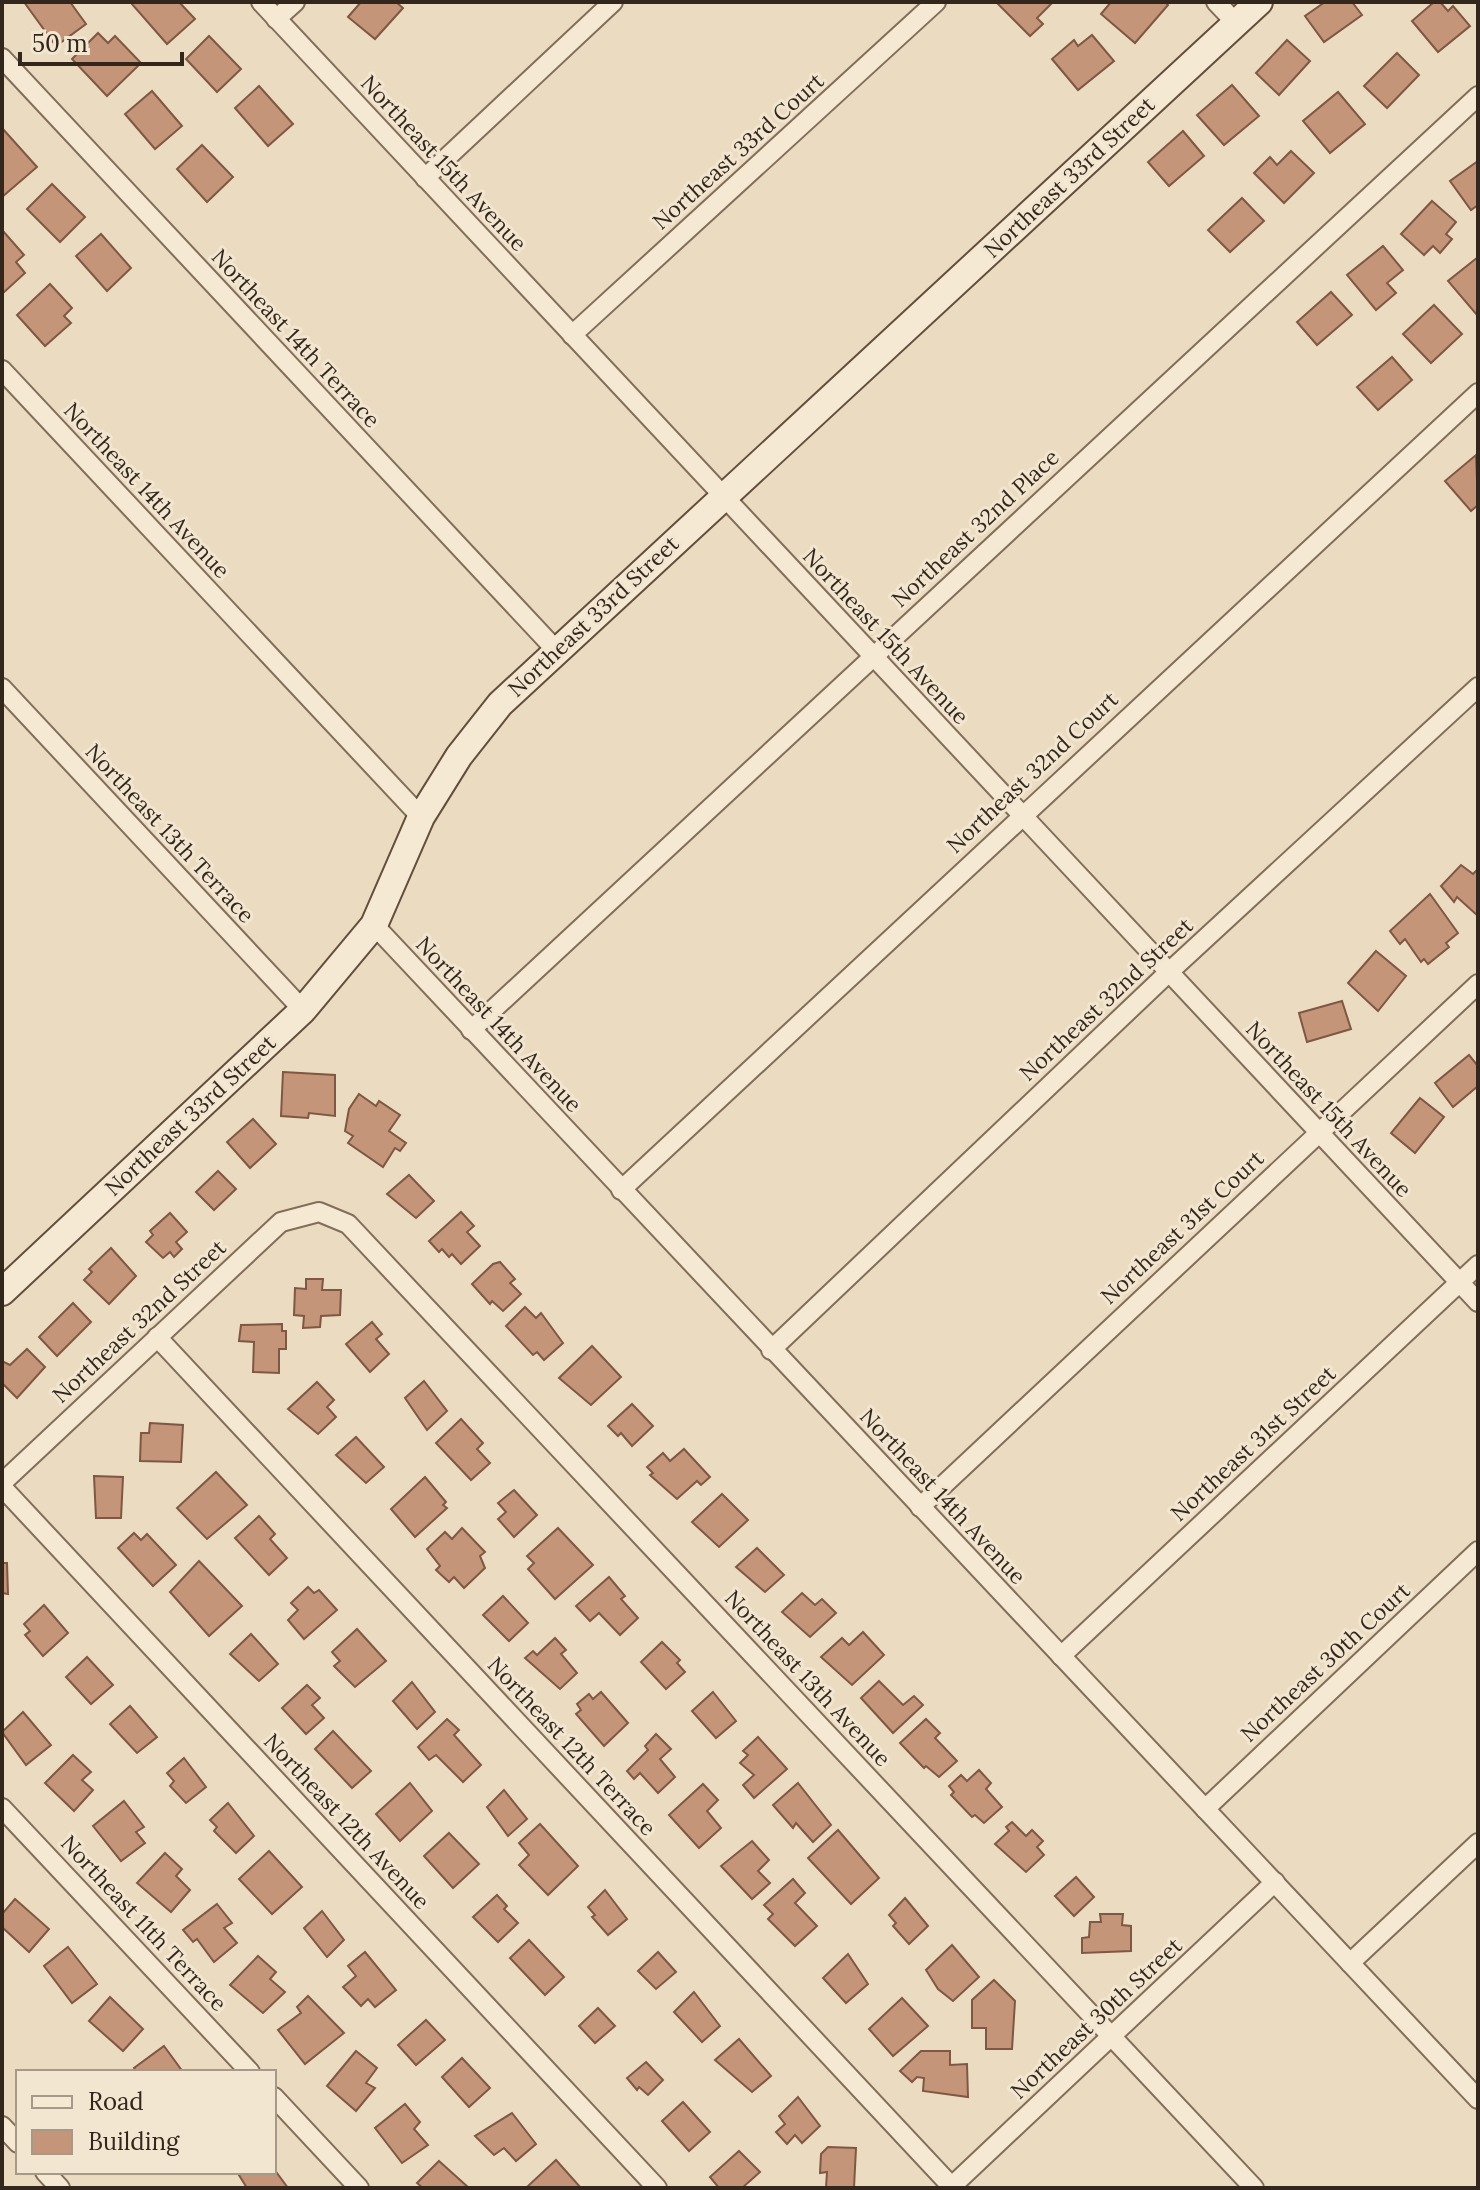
<svg xmlns="http://www.w3.org/2000/svg" width="1480" height="2190" viewBox="0 0 1480 2190" font-family="Lora,serif">
<style>
.building{fill:#c5957a;stroke:#7f5742;stroke-width:2}
.lines{fill:none;stroke-linecap:round;stroke-linejoin:round}
.street-casing{stroke:#826d5a;stroke-width:22}
.secondary-casing{stroke:#634e3d;stroke-width:30}
.street{stroke:#f5e9d3;stroke-width:18}
.secondary{stroke:#f5e9d3;stroke-width:26}
.labels{text-anchor:middle;dominant-baseline:central;stroke-width:6;stroke-linejoin:round;paint-order:stroke}
.street-label{font-size:22px;fill:#33261d;stroke:#f2e6d0}
</style>
<rect width="100%" height="100%" fill="#eadbc1"/>
<g class="building">
<path d="M24 2H70L86 24 56 46Z"/>
<path d="M179 2 195 19 167 44 131 3Z"/>
<path d="M361 2H396L403 8 375 39 348 17Z"/>
<path d="M1053 2 1037 18 1043 24 1030 36 997 3Z"/>
<path d="M1111 2H1165L1168 5 1135 43 1101 14Z"/>
<path d="M1325 2H1352L1362 15 1324 42 1305 16Z"/>
<path d="M1434 2H1440L1448 11 1453 6 1470 26 1438 52 1412 21Z"/>
<path d="M98 33 108 43 115 36 141 63 107 96 72 59Z"/>
<path d="M1092 35 1114 61 1078 90 1052 59 1074 40 1078 46Z"/>
<path d="M209 36 241 69 217 92 186 59Z"/>
<path d="M1287 40 1310 61 1279 95 1256 73Z"/>
<path d="M1397 53 1419 75 1387 108 1364 86Z"/>
<path d="M1232 85 1259 116 1224 145 1197 115Z"/>
<path d="M259 86 293 124 268 146 235 108Z"/>
<path d="M152 91 182 126 155 149 125 114Z"/>
<path d="M1338 92 1365 124 1330 153 1303 121Z"/>
<path d="M2 128 37 167 2 197Z"/>
<path d="M1183 131 1204 156 1169 186 1148 162Z"/>
<path d="M202 145 233 177 207 202 177 169Z"/>
<path d="M1291 151 1314 173 1284 203 1254 173 1270 157 1277 165Z"/>
<path d="M1478 161V205L1471 210 1450 181Z"/>
<path d="M52 184 85 217 60 242 27 209Z"/>
<path d="M1242 198 1264 221 1230 252 1208 230Z"/>
<path d="M1432 201 1456 222 1446 234 1452 239 1440 253 1433 246 1424 255 1401 234Z"/>
<path d="M3 231 24 255 16 262 25 273 2 294Z"/>
<path d="M101 234 131 268 107 291 76 256Z"/>
<path d="M1383 246 1403 270 1387 283 1396 293 1376 310 1347 275Z"/>
<path d="M1478 257V314L1477 315 1448 281Z"/>
<path d="M50 284 72 308 64 316 71 323 45 346 17 315Z"/>
<path d="M1331 292 1352 315 1317 345 1297 322Z"/>
<path d="M1434 305 1462 334 1431 363 1403 334Z"/>
<path d="M1392 357 1412 380 1378 410 1357 387Z"/>
<path d="M1476 455 1478 505 1471 511 1445 481Z"/>
<path d="M1461 865 1473 874 1478 869V916L1457 897 1454 902 1441 886Z"/>
<path d="M1430 894 1458 933 1446 943 1449 947 1428 964 1424 959 1421 962 1405 939 1400 944 1390 931Z"/>
<path d="M1376 951 1406 976 1378 1011 1348 983Z"/>
<path d="M1342 1001 1351 1029 1307 1042 1299 1013Z"/>
<path d="M1469 1055 1478 1066V1086L1453 1107 1435 1083Z"/>
<path d="M283 1072 335 1075V1116L309 1113 308 1118 281 1116Z"/>
<path d="M359 1094 376 1106 379 1101 400 1115 389 1131 406 1143 400 1151 395 1148 383 1167 348 1143 353 1136 345 1131 349 1109Z"/>
<path d="M1420 1098 1444 1117 1415 1153 1391 1133Z"/>
<path d="M253 1119 276 1144 250 1168 227 1142Z"/>
<path d="M218 1171 236 1189 214 1210 196 1192Z"/>
<path d="M409 1175 434 1201 416 1218 387 1194Z"/>
<path d="M461 1212 474 1226 467 1232 480 1246 461 1264 452 1254 449 1257 442 1249 439 1252 429 1241Z"/>
<path d="M170 1213 187 1232 176 1242 182 1249 174 1257 170 1252 163 1258 146 1242 153 1235 150 1231Z"/>
<path d="M111 1248 136 1276 109 1304 84 1280 92 1272 89 1269Z"/>
<path d="M500 1262 515 1279 510 1283 521 1294 503 1311 492 1301 490 1304 472 1284 493 1264Z"/>
<path d="M306 1279H323L322 1290H341L340 1315 321 1316 320 1327 303 1328 304 1316 294 1315 295 1288 306 1289Z"/>
<path d="M73 1303 91 1322 57 1356 39 1337Z"/>
<path d="M525 1307 536 1318 541 1313 563 1343 544 1360 537 1352 533 1355 506 1326Z"/>
<path d="M372 1322 382 1334 376 1339 389 1354 370 1372 346 1344Z"/>
<path d="M282 1324V1331H286V1349H279V1373L253 1372 254 1342 239 1341 241 1325Z"/>
<path d="M592 1346 621 1377 591 1405 559 1378Z"/>
<path d="M27 1349 45 1367 17 1398 2 1383V1361L10 1365Z"/>
<path d="M424 1381 447 1411 427 1430 405 1398Z"/>
<path d="M317 1382 334 1400 327 1407 336 1417 318 1434 288 1409Z"/>
<path d="M632 1404 653 1426 632 1446 621 1433 618 1436 608 1426Z"/>
<path d="M461 1419 483 1443 477 1449 490 1463 471 1480 436 1443Z"/>
<path d="M150 1423 183 1425 181 1462 140 1461 141 1433H149Z"/>
<path d="M356 1437 384 1467 366 1483 336 1455Z"/>
<path d="M684 1449 710 1477 701 1485 697 1481 677 1499 650 1475 653 1473 647 1467 663 1453 670 1461Z"/>
<path d="M216 1472 247 1505 207 1539 177 1508Z"/>
<path d="M94 1476 123 1477 121 1518H96Z"/>
<path d="M425 1477 446 1502 443 1505 447 1508 415 1537 391 1509Z"/>
<path d="M514 1490 537 1515 514 1537 498 1519 506 1512 498 1503Z"/>
<path d="M722 1494 748 1520 719 1547 692 1522Z"/>
<path d="M259 1516 275 1534 270 1539 287 1558 269 1575 235 1538Z"/>
<path d="M462 1528 485 1552 480 1556 485 1568 464 1588 454 1577 449 1582 436 1570 440 1566 427 1549 445 1532 452 1539Z"/>
<path d="M558 1528 593 1565 555 1599 528 1569 534 1563 527 1556Z"/>
<path d="M134 1533 141 1540 147 1534 176 1565 153 1586 118 1548Z"/>
<path d="M757 1548 784 1575 765 1592 736 1567Z"/>
<path d="M199 1561 242 1606 209 1636 170 1592Z"/>
<path d="M2 1563H7L8 1594 2 1593Z"/>
<path d="M609 1577 625 1596 621 1599 638 1618 620 1635 599 1613 590 1621 576 1606Z"/>
<path d="M308 1587 314 1593 319 1590 337 1610 304 1639 288 1620 298 1610 291 1603Z"/>
<path d="M802 1593 815 1605 822 1599 836 1613 810 1637 782 1612Z"/>
<path d="M503 1596 528 1623 509 1641 483 1615Z"/>
<path d="M44 1605 68 1633 43 1656 25 1635 30 1631 24 1624Z"/>
<path d="M357 1629 386 1661 355 1687 334 1666 340 1661 332 1652Z"/>
<path d="M863 1632 884 1655 852 1685 821 1657 842 1638 849 1645Z"/>
<path d="M251 1634 278 1664 259 1681 230 1654Z"/>
<path d="M555 1638 566 1650 561 1654 577 1673 560 1689 525 1658 533 1651 537 1655Z"/>
<path d="M662 1642 680 1660 677 1663 685 1672 666 1689 641 1662Z"/>
<path d="M87 1657 113 1685 91 1704 66 1677Z"/>
<path d="M879 1681 903 1705 914 1696 923 1705 893 1733 861 1698Z"/>
<path d="M412 1682 435 1712 417 1729 393 1701Z"/>
<path d="M307 1685 320 1698 312 1705 324 1718 306 1734 282 1708Z"/>
<path d="M601 1692 628 1723 604 1746 576 1714 581 1710 577 1704 589 1694 593 1699Z"/>
<path d="M713 1692 736 1721 716 1738 692 1711Z"/>
<path d="M130 1706 157 1737 137 1753 110 1724Z"/>
<path d="M23 1712 51 1745 26 1765 2 1732Z"/>
<path d="M447 1719 459 1730 454 1735 481 1765 463 1782 436 1755 429 1760 418 1747Z"/>
<path d="M926 1719 940 1733 935 1738 957 1761 939 1777 926 1766 924 1768 900 1743Z"/>
<path d="M333 1731 371 1771 352 1788 315 1749Z"/>
<path d="M656 1734 671 1749 660 1759 675 1777 658 1793 640 1773 634 1779 627 1771 648 1750 645 1746Z"/>
<path d="M758 1737 787 1769 754 1798 743 1785 754 1775 740 1763 748 1755 743 1751Z"/>
<path d="M73 1755 91 1772 82 1780 93 1790 74 1811 45 1783Z"/>
<path d="M184 1758 206 1787 186 1803 170 1786 174 1781 167 1773Z"/>
<path d="M979 1770 991 1783 986 1789 1002 1807 984 1823 975 1815 972 1817 951 1795 954 1792 949 1786 961 1775 967 1781Z"/>
<path d="M410 1783 432 1811 400 1841 376 1814Z"/>
<path d="M798 1783 831 1825 813 1842 796 1823 793 1828 773 1805Z"/>
<path d="M703 1784 718 1800 707 1811 721 1828 699 1848 669 1815Z"/>
<path d="M504 1790 527 1819 508 1836 487 1807Z"/>
<path d="M124 1801 144 1827 136 1832 145 1843 121 1861 93 1826Z"/>
<path d="M228 1803 254 1836 236 1853 214 1831 217 1827 210 1820Z"/>
<path d="M1012 1822 1026 1836 1032 1830 1043 1841 1037 1847 1044 1855 1026 1872 995 1844 1009 1831 1006 1827Z"/>
<path d="M540 1824 578 1866 548 1895 519 1865 529 1855 519 1843Z"/>
<path d="M838 1830 879 1878 851 1904 808 1858Z"/>
<path d="M449 1833 479 1864 453 1888 424 1856Z"/>
<path d="M752 1841 769 1860 758 1871 770 1883 752 1899 721 1866Z"/>
<path d="M269 1851 302 1887 272 1914 239 1879Z"/>
<path d="M165 1853 182 1869 176 1876 190 1890 171 1912 137 1883Z"/>
<path d="M1076 1877 1094 1897 1074 1916 1055 1896Z"/>
<path d="M793 1879 805 1893 795 1903 817 1926 795 1946 768 1919 773 1914 764 1905Z"/>
<path d="M605 1890 627 1919 608 1935 592 1917 595 1915 588 1907Z"/>
<path d="M497 1895 507 1906 504 1909 518 1923 498 1942 473 1917Z"/>
<path d="M905 1898 928 1926 909 1944 893 1926 896 1923 889 1915Z"/>
<path d="M15 1899 49 1929 29 1952 2 1927V1914Z"/>
<path d="M217 1904 232 1923 224 1928 237 1943 214 1962 197 1939 193 1942 183 1930Z"/>
<path d="M322 1911 344 1940 327 1957 304 1928Z"/>
<path d="M1100 1914H1123L1122 1925 1131 1926V1951L1082 1953V1938L1089 1937 1090 1922H1101Z"/>
<path d="M529 1940 564 1977 545 1995 510 1958Z"/>
<path d="M952 1945 979 1977 953 2001 938 1989 926 1970Z"/>
<path d="M68 1947 97 1984 72 2003 44 1966Z"/>
<path d="M365 1952 396 1990 375 2007 368 1999 361 2006 343 1987 356 1976 348 1966Z"/>
<path d="M658 1952 676 1972 656 1989 638 1971Z"/>
<path d="M848 1954 868 1984 846 2003 823 1978Z"/>
<path d="M258 1956 276 1972 270 1979 285 1992 263 2013 230 1985Z"/>
<path d="M994 1980 1015 2001 1012 2049H986V2028H972V2000Z"/>
<path d="M694 1992 720 2026 702 2042 674 2012Z"/>
<path d="M308 1996 344 2033 305 2064 278 2030 301 2013 297 2007Z"/>
<path d="M110 1997 143 2029 123 2051 89 2021Z"/>
<path d="M902 1998 928 2026 893 2056 869 2029Z"/>
<path d="M598 2008 615 2026 595 2043 579 2026Z"/>
<path d="M426 2020 445 2040 416 2065 398 2045Z"/>
<path d="M739 2039 771 2076 752 2092 715 2060Z"/>
<path d="M164 2046 183 2072H137L134 2068Z"/>
<path d="M356 2051 377 2068 366 2083 375 2088 356 2111 327 2086Z"/>
<path d="M921 2051H950V2065L967 2064 968 2097 923 2091 924 2078 917 2077 912 2082 900 2071Z"/>
<path d="M462 2058 490 2088 469 2107 442 2077Z"/>
<path d="M646 2062 663 2080 648 2095 639 2087 637 2090 627 2078Z"/>
<path d="M798 2097 820 2126 802 2143 795 2135 787 2144 776 2132 785 2124 779 2116Z"/>
<path d="M683 2102 710 2132 689 2151 662 2121Z"/>
<path d="M405 2104 420 2122 414 2129 428 2145 402 2163 375 2128Z"/>
<path d="M512 2113 536 2144 516 2161 504 2148 494 2155 475 2136Z"/>
<path d="M828 2147 856 2148 854 2188H826L827 2172 820 2173 821 2154Z"/>
<path d="M739 2151 760 2172 742 2188H719L710 2177Z"/>
<path d="M556 2160 581 2188H530L528 2186Z"/>
<path d="M439 2161 469 2188H423L417 2183Z"/>
<path d="M274 2169 288 2188H247L237 2172H274Z"/>
</g>
<g class="lines">
<defs>
<g id="street">
<path d="M261 2 1478 1302"/>
<path d="M1216 2 1236 23"/>
<path d="M276 19 295 2"/>
<path d="M2 58 556 650"/>
<path d="M425 178 613 2"/>
<path d="M572 335 936 2"/>
<path d="M2 370 421 817"/>
<path d="M2 688 303 1010"/>
<path d="M374 925 1478 2099"/>
<path d="M471 1030 1478 96"/>
<path d="M621 1190 1478 393"/>
<path d="M157 1337 953 2188"/>
<path d="M771 1350 1169 972 1478 687"/>
<path d="M2 1483 281 1222 319 1212 348 1224 1254 2188"/>
<path d="M2 1487 657 2188"/>
<path d="M920 1507 1478 984"/>
<path d="M1061 1656 1478 1265"/>
<path d="M2 1808 250 2072"/>
<path d="M1205 1809 1478 1551"/>
<path d="M1350 1963 1478 1843"/>
<path d="M274 2097 359 2188"/>
<path d="M2 2126 18 2143"/>
<path d="M45 2172 60 2188"/>
<path d="M950 2188 1275 1882"/>
</g>
<path id="secondary" d="M2 1292 303 1010 374 925 421 817 459 756 500 704 1259 2"/>
</defs>
<use href="#street" class="street-casing"/>
<use href="#secondary" class="secondary-casing"/>
<use href="#street" class="street"/>
<use href="#secondary" class="secondary"/>
</g>
<g class="labels">
<g class="street-label">
<text transform="translate(738 151) rotate(-42)">Northeast 33rd Court</text>
<text transform="translate(444 163) rotate(47)">Northeast 15th Avenue</text>
<text transform="translate(1069 177) rotate(-43)">Northeast 33rd Street</text>
<text transform="translate(296 338) rotate(47)">Northeast 14th Terrace</text>
<text transform="translate(147 490) rotate(47)">Northeast 14th Avenue</text>
<text transform="translate(975 528) rotate(-43)">Northeast 32nd Place</text>
<text transform="translate(593 616) rotate(-43)">Northeast 33rd Street</text>
<text transform="translate(886 636) rotate(47)">Northeast 15th Avenue</text>
<text transform="translate(1032 772) rotate(-43)">Northeast 32nd Court</text>
<text transform="translate(170 833) rotate(47)">Northeast 13th Terrace</text>
<text transform="translate(1106 999) rotate(-43)">Northeast 32nd Street</text>
<text transform="translate(499 1024) rotate(47)">Northeast 14th Avenue</text>
<text transform="translate(1329 1109) rotate(47)">Northeast 15th Avenue</text>
<text transform="translate(190 1115) rotate(-43)">Northeast 33rd Street</text>
<text transform="translate(1182 1227) rotate(-43)">Northeast 31st Court</text>
<text transform="translate(139 1321) rotate(-43)">Northeast 32nd Street</text>
<text transform="translate(1253 1443) rotate(-43)">Northeast 31st Street</text>
<text transform="translate(943 1496) rotate(47)">Northeast 14th Avenue</text>
<text transform="translate(1325 1662) rotate(-43)">Northeast 30th Court</text>
<text transform="translate(808 1678) rotate(47)">Northeast 13th Avenue</text>
<text transform="translate(572 1746) rotate(47)">Northeast 12th Terrace</text>
<text transform="translate(347 1821) rotate(47)">Northeast 12th Avenue</text>
<text transform="translate(144 1923) rotate(47)">Northeast 11th Terrace</text>
<text transform="translate(1096 2018) rotate(-43)">Northeast 30th Street</text>
</g>
</g>
<rect width="1480" height="2190" fill="none" stroke="#33261d" stroke-width="8"/>
<rect x="16" y="2070" width="260" height="104" fill="#f2e6d0" stroke="#a69988" stroke-width="2"/>
<rect x="32" y="2096" width="40" height="12" fill="#f5e9d3" stroke="#a69988" stroke-width="2"/>
<text x="88" y="2110" font-size="24" fill="#33261d">Road</text>
<rect x="32" y="2130" width="40" height="24" fill="#c5957a" stroke="#a69988" stroke-width="2"/>
<text x="88" y="2150" font-size="24" fill="#33261d">Building</text>
<path d="M20 52v12h162v-12" fill="none" stroke="#33261d" stroke-width="4"/>
<text x="32" y="52" font-size="24" fill="#33261d" stroke="#f2e6d0" stroke-width="6" paint-order="stroke">50 m</text>
</svg>
